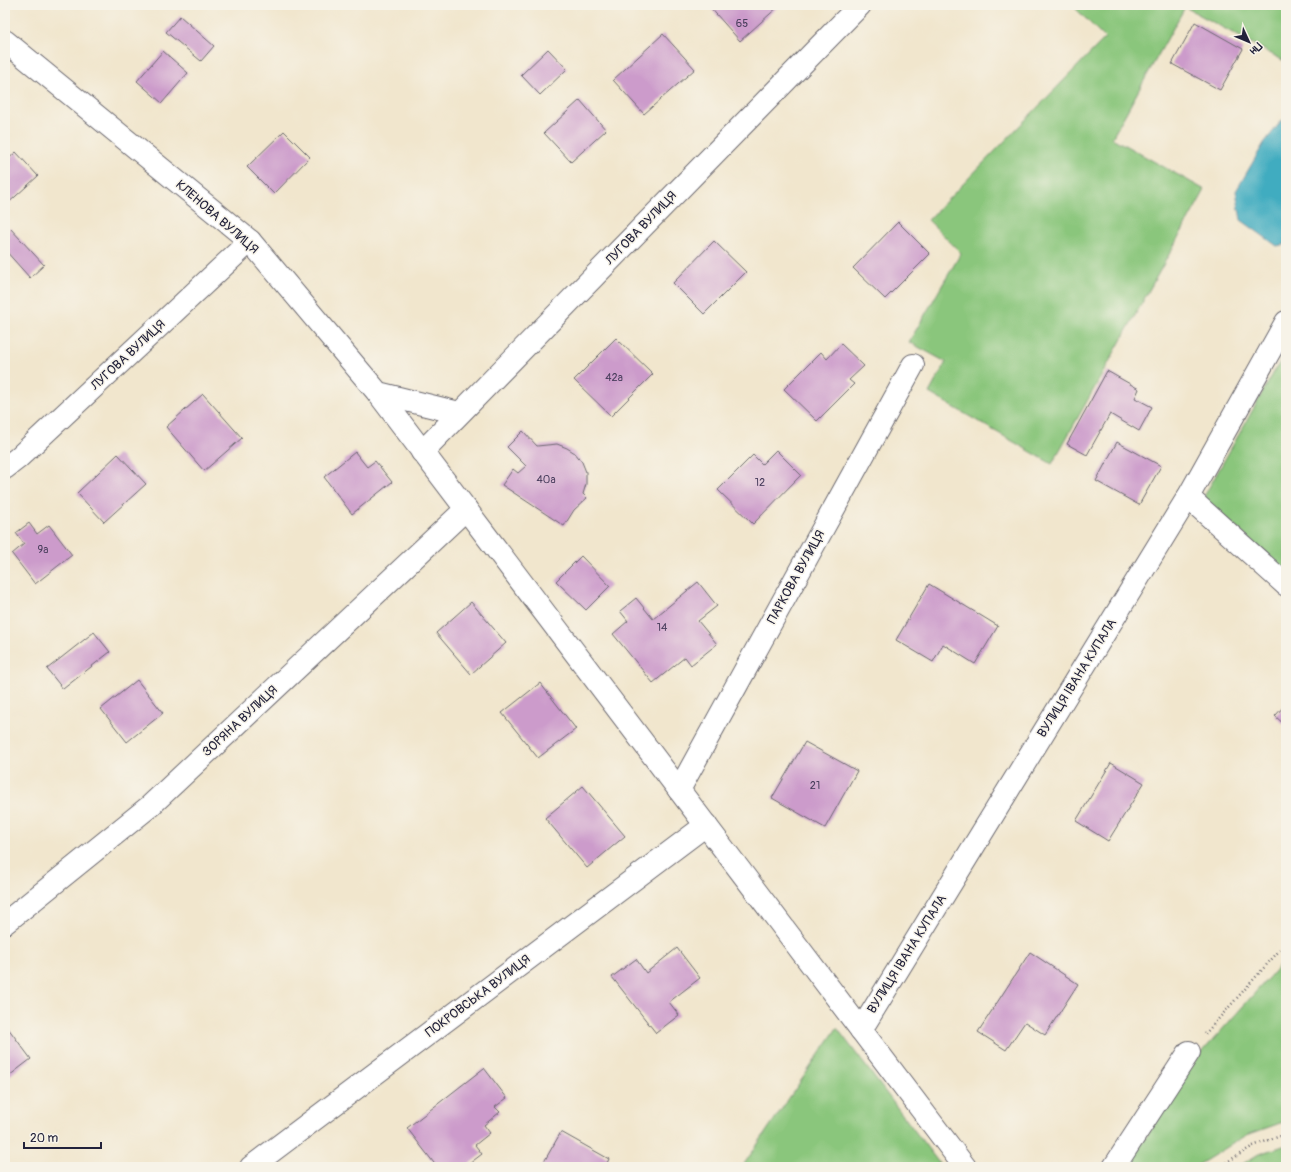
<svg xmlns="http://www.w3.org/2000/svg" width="1291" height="1172" viewBox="0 0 1291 1172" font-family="Pangolin,sans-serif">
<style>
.green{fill:#8ac67c;stroke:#56745c}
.water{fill:#40acc0;stroke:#31677e}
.building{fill:#cc9bcb}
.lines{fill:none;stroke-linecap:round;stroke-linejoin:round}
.minor-casing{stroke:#6a676e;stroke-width:24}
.path{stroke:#6a676e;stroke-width:2.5;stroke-dasharray:1 3;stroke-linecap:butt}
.minor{stroke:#fff;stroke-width:22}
.labels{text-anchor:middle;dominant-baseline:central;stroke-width:3;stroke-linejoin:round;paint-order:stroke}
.number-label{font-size:11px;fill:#4c405f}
.street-label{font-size:13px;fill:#22223b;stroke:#f7f3e8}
</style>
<rect width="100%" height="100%" fill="#f7f3e8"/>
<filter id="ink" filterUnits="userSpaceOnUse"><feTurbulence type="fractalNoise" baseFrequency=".025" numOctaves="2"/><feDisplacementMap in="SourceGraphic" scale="8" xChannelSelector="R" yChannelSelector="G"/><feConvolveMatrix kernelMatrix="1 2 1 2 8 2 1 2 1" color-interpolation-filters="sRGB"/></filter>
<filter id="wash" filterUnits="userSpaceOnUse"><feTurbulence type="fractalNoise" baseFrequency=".012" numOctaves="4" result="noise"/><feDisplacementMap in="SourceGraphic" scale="16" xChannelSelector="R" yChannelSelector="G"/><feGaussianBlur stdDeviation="0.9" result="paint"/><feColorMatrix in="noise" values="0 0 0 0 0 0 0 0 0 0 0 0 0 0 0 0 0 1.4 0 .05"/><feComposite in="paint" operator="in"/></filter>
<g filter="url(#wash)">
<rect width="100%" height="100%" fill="#f1e6cd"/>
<g class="green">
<path d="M1072 5H1286V62L1185 7 1112 138 1205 190 1052 464 929 393 946 362 909 342 961 253 928 220 1105 38Z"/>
<path d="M1286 351V573L1203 498Z"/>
<path d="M1286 958V1121L1247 1135 1195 1167H1127L1196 1059Z"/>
<path d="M837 1028 942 1167H742Z"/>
<path d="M1286 1145V1167H1238L1257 1155Z"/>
</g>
<path class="water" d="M1282 120 1286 121V244L1277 246 1241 220 1236 191 1264 143Z"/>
<g id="blocks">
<g class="building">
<path d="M708 5H780L740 41Z"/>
<path d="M180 16 214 46 201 61 166 32Z"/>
<path d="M1195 22 1243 49 1220 90 1172 64Z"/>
<path d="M663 34 695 69 644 114 613 80Z"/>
<path d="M548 49 567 69 540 95 521 75Z"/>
<path d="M163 51 188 73 162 103 137 81Z"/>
<path d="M580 100 606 130 571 162 544 133Z"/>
<path d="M284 131 310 157 274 194 247 167Z"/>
<path d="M16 152 38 176 5 206V162Z"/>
<path d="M898 222 930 254 885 299 853 268Z"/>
<path d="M10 228 44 265 30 278 5 250V233Z"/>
<path d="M714 241 746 272 704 314 673 283Z"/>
<path d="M616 338 653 374 611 416 574 380Z"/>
<path d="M841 344 864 366 849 380 854 384 817 421 784 389 821 352 827 359Z"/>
<path d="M1107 371 1139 389 1135 398 1152 407 1139 431 1110 414 1087 455 1067 444Z"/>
<path d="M203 394 242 438 204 471 166 427Z"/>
<path d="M523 431 537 446 557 444 567 448 575 453 582 462 586 472V484L583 494 587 498 574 510 564 526 502 485 513 469 518 473 526 466 507 447Z"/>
<path d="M1117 442 1161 466 1139 505 1096 481Z"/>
<path d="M776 450 801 475 753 524 718 490 753 455 762 464Z"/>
<path d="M355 452 367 467 375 461 392 482 352 514 324 477Z"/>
<path d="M118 454 146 484 104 522 77 493Z"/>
<path d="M29 523 37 534 49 525 72 555 35 584 12 554 24 544 16 533Z"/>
<path d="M581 556 610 586 586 610 556 581Z"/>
<path d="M698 582 717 606 698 621 717 644 691 665 685 657 653 683 613 634 628 621 620 611 636 598 653 619Z"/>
<path d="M929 584 998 626 975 664 943 644 933 662 896 640Z"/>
<path d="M471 602 506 643 471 674 436 633Z"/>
<path d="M94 632 110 652 63 689 47 669Z"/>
<path d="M137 680 163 713 127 742 101 709Z"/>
<path d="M540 683 576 729 538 758 502 713Z"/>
<path d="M1286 704V726L1275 716Z"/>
<path d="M805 742 857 771 825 828 772 798Z"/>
<path d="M1111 763 1144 783 1108 841 1076 821Z"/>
<path d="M583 786 625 836 587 868 545 818Z"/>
<path d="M677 948 700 978 669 1002 679 1015 656 1033 612 977 636 959 646 973Z"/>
<path d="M1030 952 1078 984 1045 1035 1025 1022 1006 1050 978 1032Z"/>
<path d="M5 1024 31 1059 5 1079Z"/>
<path d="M484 1068 507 1098 495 1107 500 1112 484 1125 490 1133 475 1145 482 1154 465 1167H437L407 1128Z"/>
<path d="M561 1132 609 1159 605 1167H541Z"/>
</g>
</g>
</g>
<g filter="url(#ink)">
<use href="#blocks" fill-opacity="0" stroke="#6a676e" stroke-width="1"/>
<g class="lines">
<defs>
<g id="minor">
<path d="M5 41 250 241 378 393 459 413"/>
<path d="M378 393 965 1167"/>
<path d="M422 452 860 5"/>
<path d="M5 468 18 458 250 241"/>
<path d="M1188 497 1286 585"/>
<path d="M679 790 913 365"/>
<path d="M5 923 150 806 466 509"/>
<path d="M861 1030 1188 497 1286 322"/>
<path d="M251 1167 706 825"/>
<path d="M1114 1167 1189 1052"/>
</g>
</defs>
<use href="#minor" class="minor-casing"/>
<g class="path">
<path d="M1205 1034 1286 943"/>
<path d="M1219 1167 1253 1146 1286 1134"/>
</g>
<use href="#minor" class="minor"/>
</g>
</g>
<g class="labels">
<g class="number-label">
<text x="742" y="23">65</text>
<text x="614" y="377">42а</text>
<text x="546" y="479">40а</text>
<text x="760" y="482">12</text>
<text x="43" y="549">9а</text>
<text x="662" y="627">14</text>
<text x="815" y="785">21</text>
</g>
<g class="street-label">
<text transform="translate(217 217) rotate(41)">КЛЕНОВА ВУЛИЦЯ</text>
<text transform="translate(641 228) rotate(-46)">ЛУГОВА ВУЛИЦЯ</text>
<text transform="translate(128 355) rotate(-43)">ЛУГОВА ВУЛИЦЯ</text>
<text transform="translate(796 577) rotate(-61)">ПАРКОВА ВУЛИЦЯ</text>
<text transform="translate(1077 678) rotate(-58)">ВУЛИЦЯ ІВАНА КУПАЛА</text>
<text transform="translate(240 721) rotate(-43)">ЗОРЯНА ВУЛИЦЯ</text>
<text transform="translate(907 954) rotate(-58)">ВУЛИЦЯ ІВАНА КУПАЛА</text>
<text transform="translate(478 996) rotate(-37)">ПОКРОВСЬКА ВУЛИЦЯ</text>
</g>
</g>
<rect width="1291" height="1172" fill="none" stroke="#f7f3e8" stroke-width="20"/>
<g transform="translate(1249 42) rotate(134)" stroke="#f7f3e8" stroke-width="3" paint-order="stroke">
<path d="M0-3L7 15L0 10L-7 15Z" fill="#22223b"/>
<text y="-6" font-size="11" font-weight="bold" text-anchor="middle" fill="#22223b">Пн</text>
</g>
<path d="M24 1142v6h77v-6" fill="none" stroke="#22223b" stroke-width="2"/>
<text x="30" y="1142" font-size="12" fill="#22223b" stroke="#f7f3e8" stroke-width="3" paint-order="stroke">20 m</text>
</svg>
